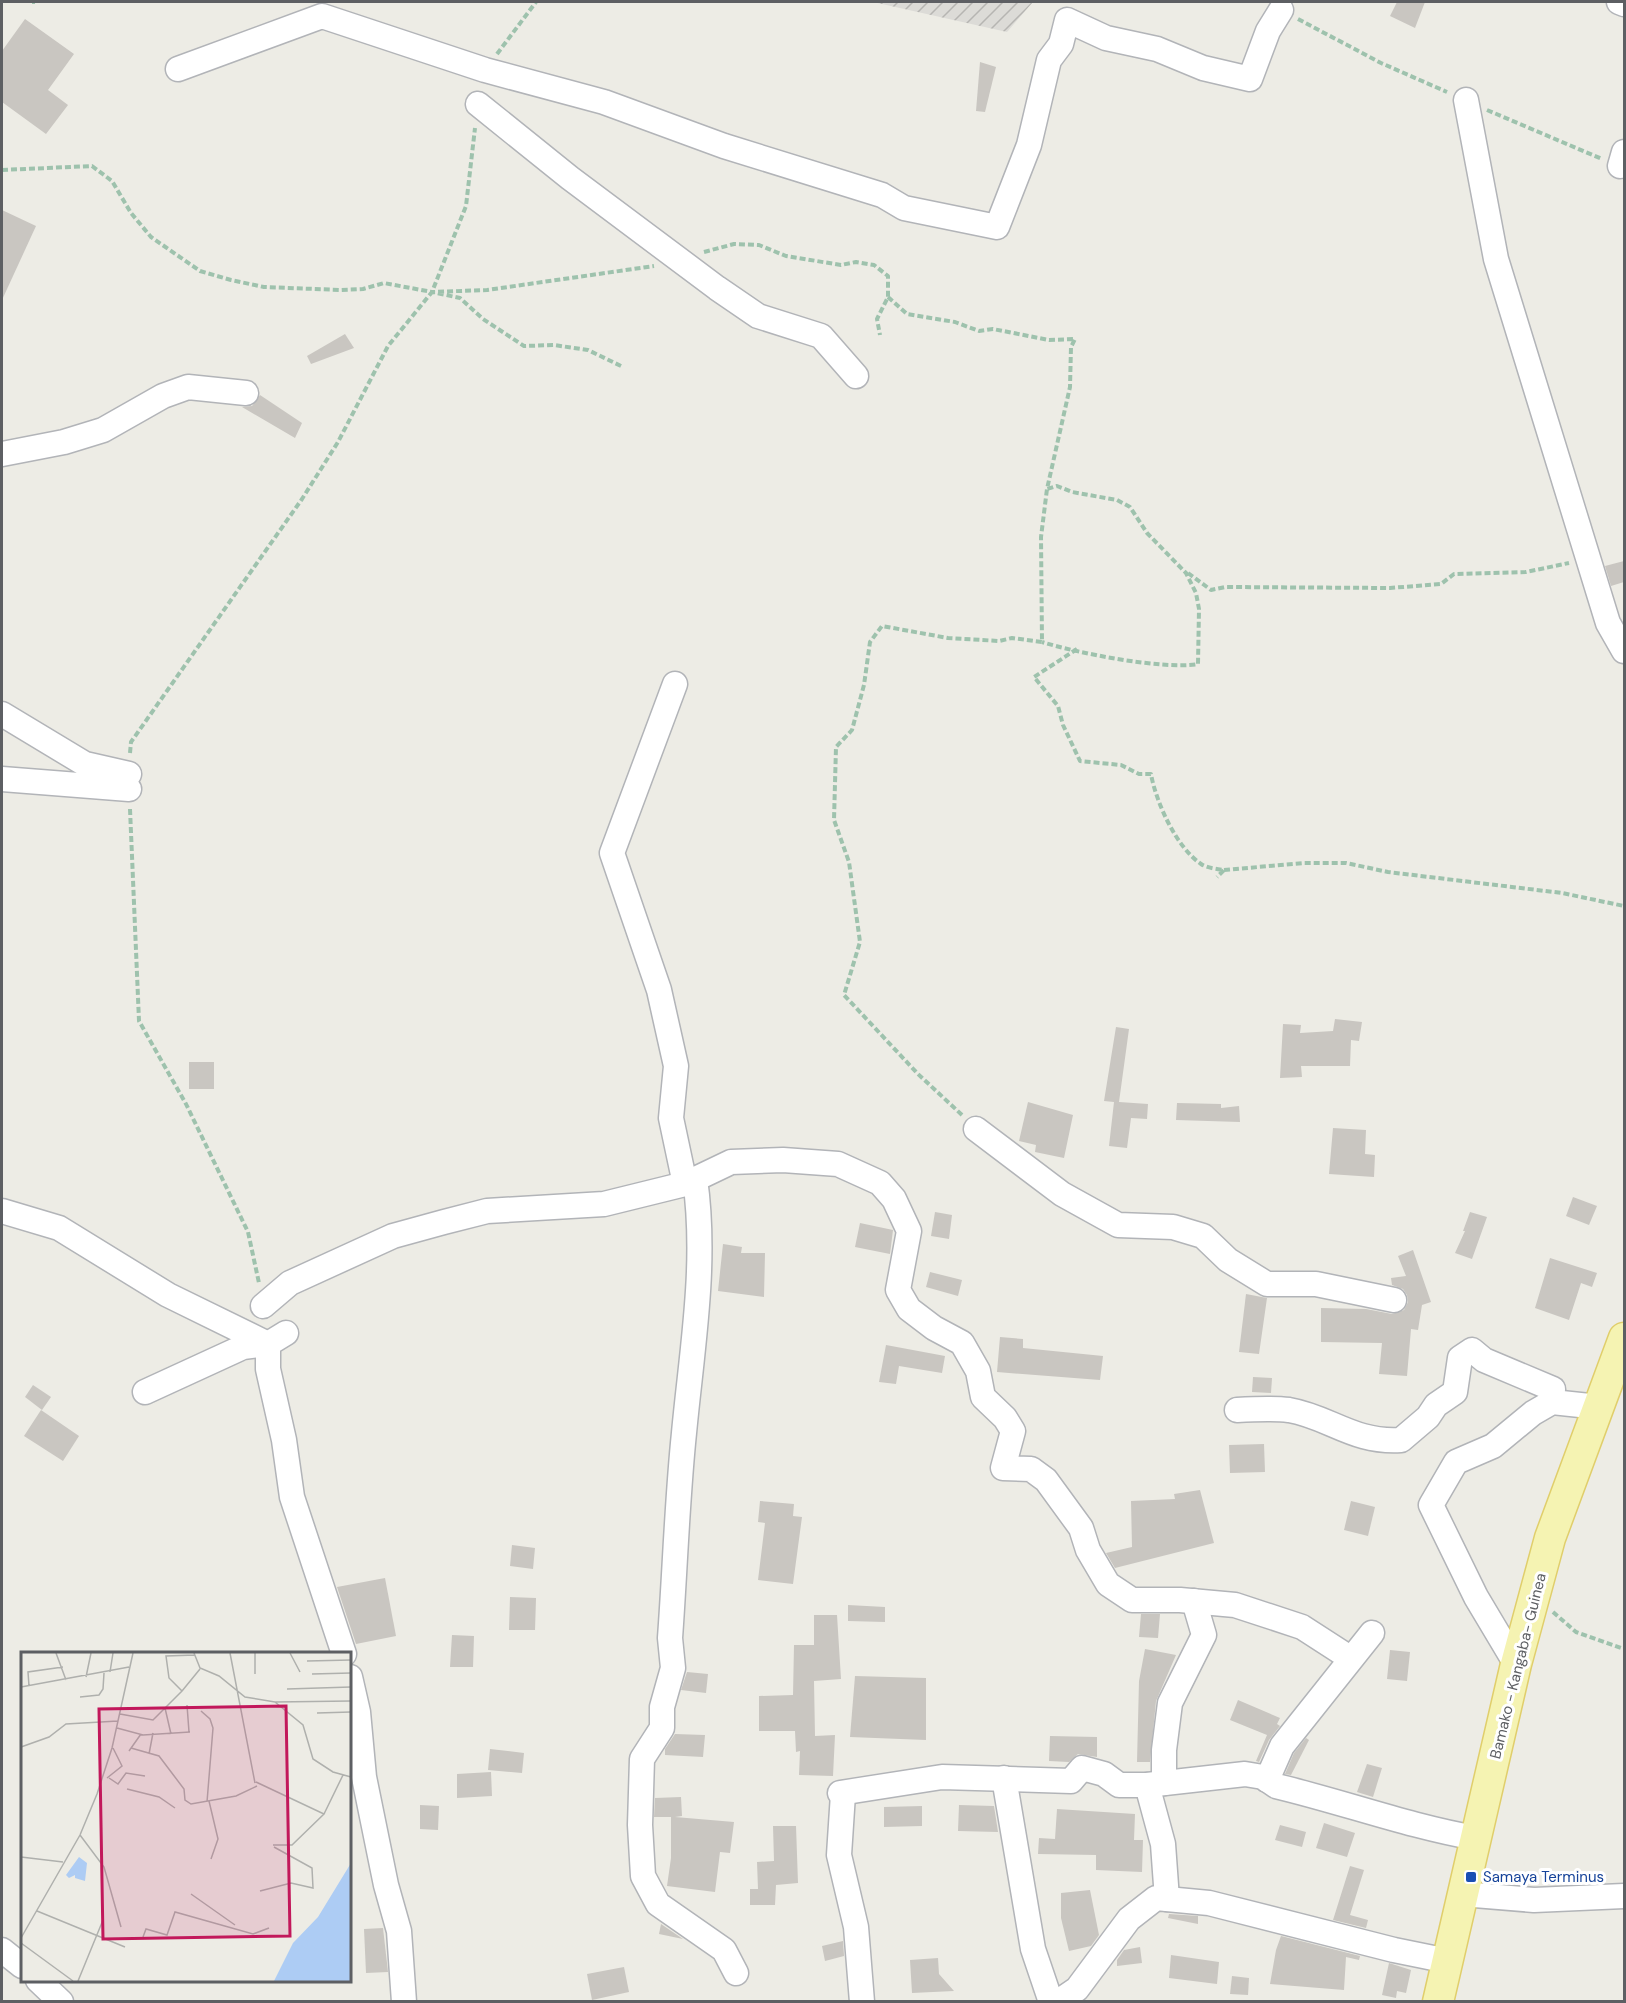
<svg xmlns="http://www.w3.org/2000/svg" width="1626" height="2003" viewBox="0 0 1626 2003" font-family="'DM Sans',sans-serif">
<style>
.industrial{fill:url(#industrial-furrows)}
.building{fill:#c9c6c1}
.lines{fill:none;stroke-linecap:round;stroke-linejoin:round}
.minor-casing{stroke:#b2b4b8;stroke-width:27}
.major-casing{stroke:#e0ce6b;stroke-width:33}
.path{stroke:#9ec2ad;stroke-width:4;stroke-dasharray:6 3;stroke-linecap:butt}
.minor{stroke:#fff;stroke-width:24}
.major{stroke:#f5f3b2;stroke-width:30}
.transit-dot{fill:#1a4fb4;stroke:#fff;stroke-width:2}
.labels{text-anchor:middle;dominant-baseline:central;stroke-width:6;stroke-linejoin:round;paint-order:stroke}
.street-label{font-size:15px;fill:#5d5f63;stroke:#fff}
.transit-label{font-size:15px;fill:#164399;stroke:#fff;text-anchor:start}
.inset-road{fill:none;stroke:#afb0ad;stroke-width:1.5}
.view{fill:#c2185b;fill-opacity:0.15;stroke:#c2185b;stroke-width:3}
.inset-edge{fill:none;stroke:#5d5f63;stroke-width:3}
</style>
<defs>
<pattern id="industrial-furrows" width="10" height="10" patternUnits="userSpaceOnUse" patternTransform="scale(1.5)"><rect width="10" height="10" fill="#dcdbd7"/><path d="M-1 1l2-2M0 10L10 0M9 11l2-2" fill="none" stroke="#b6b5b2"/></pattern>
</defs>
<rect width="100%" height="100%" fill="#edece5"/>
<path class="industrial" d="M873 2H1033L1007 32Z"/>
<g class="building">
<path d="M1397 2H1425L1415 28 1390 16Z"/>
<path d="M25 19 74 54 48 90 68 105 46 134 2 102V51Z"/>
<path d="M980 62 996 67 985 112 976 111Z"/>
<path d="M2 210 36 226 2 300Z"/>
<path d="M345 334 354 348 311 364 307 356Z"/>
<path d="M260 395 302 423 295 438 242 407 252 406Z"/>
<path d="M1624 561V582L1611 586 1605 566Z"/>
<path d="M1335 1019 1362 1022 1359 1041 1351 1040 1350 1066H1301L1302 1077 1280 1078 1283 1024 1301 1025 1300 1033 1333 1031Z"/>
<path d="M1116 1027 1129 1029 1119 1102 1148 1104 1147 1119 1131 1118 1127 1148 1109 1146 1114 1102 1104 1101Z"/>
<rect x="189" y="1062" width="25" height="27"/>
<path d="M1028 1102 1073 1115 1064 1158 1035 1152 1036 1145 1019 1141Z"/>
<path d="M1177 1103 1221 1104V1108L1239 1106 1240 1122 1176 1120Z"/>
<path d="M1333 1128 1366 1130 1365 1154 1375 1155 1374 1177 1329 1174Z"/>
<path d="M1573 1197 1597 1206 1589 1225 1566 1216Z"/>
<path d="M935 1212 952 1215 949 1239 931 1236Z"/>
<path d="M1470 1212 1487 1217 1472 1259 1455 1253 1465 1231H1463Z"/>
<path d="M860 1223 893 1230 890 1254 855 1247Z"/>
<path d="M723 1244 742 1247 741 1253H765L764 1297 718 1291Z"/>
<path d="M1413 1250 1431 1302 1422 1305 1418 1330 1411 1329 1407 1376 1379 1374 1382 1343 1321 1342V1308L1366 1309 1392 1314 1404 1310 1408 1302 1407 1295 1403 1289 1392 1285 1391 1278 1406 1276 1398 1256Z"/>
<path d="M1550 1258 1597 1273 1592 1287 1581 1283 1569 1320 1535 1308Z"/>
<path d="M930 1272 962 1280 958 1296 926 1287Z"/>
<path d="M1246 1294 1267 1298 1259 1354 1239 1352Z"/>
<path d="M1000 1337 1023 1339V1348L1103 1356 1100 1380 997 1372Z"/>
<path d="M886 1345 945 1356 942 1373 899 1366 896 1384 879 1382Z"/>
<path d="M1253 1377 1272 1378 1271 1393 1252 1392Z"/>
<path d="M33 1385 51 1397 42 1410 25 1397Z"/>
<path d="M41 1410 79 1436 63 1461 24 1436Z"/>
<path d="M1264 1444 1265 1472 1230 1473 1229 1445Z"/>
<path d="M1200 1490 1214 1543 1115 1568 1106 1553 1132 1547 1131 1501 1175 1499 1174 1494Z"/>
<path d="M760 1501 794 1504 793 1516 802 1517 793 1584 758 1580 765 1523 758 1522Z"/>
<path d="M1351 1501 1375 1507 1368 1536 1344 1530Z"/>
<path d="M512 1545 535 1548 533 1569 510 1566Z"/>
<path d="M385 1578 396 1636 356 1644 337 1587Z"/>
<path d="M510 1597 536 1598 535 1630H509Z"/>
<path d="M848 1605 885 1607V1622L848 1621Z"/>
<path d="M1141 1614H1160L1158 1638 1139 1637Z"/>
<path d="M814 1615H837L841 1679 814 1681 815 1736 835 1735 833 1776 799 1775 800 1751 796 1752 795 1731H759V1696L793 1695 794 1645H814Z"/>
<path d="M452 1635 474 1636 473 1667H450Z"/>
<path d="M1145 1649 1176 1655 1156 1701 1150 1762H1137L1139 1681Z"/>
<path d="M1390 1650 1410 1652 1407 1681 1387 1679Z"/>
<path d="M687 1672 708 1674 706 1693 681 1690Z"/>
<path d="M855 1676 926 1678V1740L850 1737Z"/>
<path d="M1238 1700 1280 1718 1277 1724 1280 1726 1269 1740 1259 1762 1256 1761 1267 1735 1230 1720Z"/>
<path d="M675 1734 705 1735 703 1757 665 1755V1749Z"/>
<path d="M1050 1736 1097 1737V1757L1078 1754 1069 1762 1049 1761Z"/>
<path d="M1306 1738 1309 1740 1291 1775 1285 1774 1294 1753Z"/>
<path d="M490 1749 524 1753 522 1773 488 1770Z"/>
<path d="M1367 1764 1382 1768 1373 1797 1357 1792Z"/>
<path d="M491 1772 492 1796 457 1798V1774Z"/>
<path d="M681 1797 682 1816 675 1817 734 1822 730 1853 720 1852 715 1892 667 1886 671 1858V1817H654L655 1798Z"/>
<path d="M420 1805 439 1806 438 1830 420 1829Z"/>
<path d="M959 1805 994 1806 998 1832 958 1831Z"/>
<path d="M922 1806V1826L884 1827V1807Z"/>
<path d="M1057 1809 1135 1814 1134 1840H1143L1142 1872 1096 1870V1855L1038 1854 1039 1838 1055 1839Z"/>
<path d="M1324 1823 1355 1833 1347 1857 1316 1848Z"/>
<path d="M1280 1825 1306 1832 1302 1847 1275 1840Z"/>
<path d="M773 1826H796L798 1883 776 1885 775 1905H750V1889H758L757 1862 774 1861Z"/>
<path d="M1350 1866 1364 1870 1350 1915 1368 1920 1366 1928 1333 1920Z"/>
<path d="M1090 1890 1099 1935 1091 1946 1069 1951 1061 1918V1893Z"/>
<path d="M1169 1914 1198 1916V1924L1168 1918Z"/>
<path d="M661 1924 683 1939 659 1934Z"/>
<path d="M383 1928 388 1972 366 1973 364 1929Z"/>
<path d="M1281 1936 1360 1956 1359 1960 1346 1957 1344 1990 1270 1984 1276 1950Z"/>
<path d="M843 1941 844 1956 825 1961 822 1946Z"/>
<path d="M1140 1947 1142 1963 1117 1966V1960L1124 1950Z"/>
<path d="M1171 1955 1219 1962 1217 1984 1169 1978Z"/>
<path d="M938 1958 939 1974 954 1991 912 1993 910 1960Z"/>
<path d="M1389 1963 1411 1970 1406 1993 1397 1991 1396 1998 1382 1995Z"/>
<path d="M624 1967 629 1992 592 2000 587 1974Z"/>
<path d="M1232 1976 1249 1978 1248 1995 1230 1994Z"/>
</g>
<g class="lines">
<defs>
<g id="minor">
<path d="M1619 2 1624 4"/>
<path d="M178 69 322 16 485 70 604 102 724 146 882 195 904 208 997 227 1029 145 1049 60 1061 44 1067 20 1106 38 1157 49 1203 68 1250 79 1268 31 1281 10"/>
<path d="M1466 100 1496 259 1608 623 1624 651"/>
<path d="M478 104 570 178 717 288 758 316 821 336 856 376"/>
<path d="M1620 166 1624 152"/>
<path d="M2 454 64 442 103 430 163 396 188 387 246 393"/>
<path d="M675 684 612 853 659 990 676 1066 671 1118 685 1184"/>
<path d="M2 714 85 764 129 774"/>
<path d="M2 779 129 789"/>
<path d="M976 1129 1062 1194 1118 1225 1173 1227 1203 1236 1228 1260 1267 1284H1316L1394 1300"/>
<path d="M695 1179C707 1264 692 1348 684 1433 677 1501 675 1570 670 1638L673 1668 662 1707V1728L642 1759 640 1825 643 1876 658 1904 724 1950 736 1973"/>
<path d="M2 1211 59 1228 168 1295 268 1344"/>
<path d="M263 1306 290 1283 393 1236 444 1222 487 1211 604 1204 685 1184 731 1162 783 1160 838 1164 880 1183 894 1199 909 1231 898 1290 909 1309 934 1328 962 1343 978 1371 983 1397 1005 1418 1013 1431 1003 1468 1031 1469 1046 1480 1081 1528 1088 1550 1108 1584 1132 1600H1180L1235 1605 1302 1627 1350 1658"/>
<path d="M286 1333 268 1344V1369L284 1440 292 1497 344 1654"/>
<path d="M145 1392 243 1347 268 1344"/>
<path d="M1237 1410C1254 1409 1273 1408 1289 1410 1330 1417 1353 1443 1401 1440L1428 1417 1436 1405 1455 1392 1460 1358 1472 1350 1484 1360 1553 1389 1552 1402"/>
<path d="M1516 1664 1476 1597 1431 1505 1456 1462 1493 1446 1533 1413 1552 1402 1599 1407"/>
<path d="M350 1677 358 1712 364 1777 386 1885 399 1931 404 2002"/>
<path d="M1004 1778 1033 1949 1051 2002"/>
<path d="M1267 1780 1282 1746 1372 1633"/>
<path d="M1164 1783V1750L1170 1703 1204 1635 1194 1601"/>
<path d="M1147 1785 1163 1844 1167 1899"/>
<path d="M840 1793 942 1777 1071 1781 1082 1768 1104 1774 1119 1785H1147L1245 1774 1263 1777 1276 1786C1343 1802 1408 1826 1476 1838"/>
<path d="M843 1794 839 1855 856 1927 862 2002"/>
<path d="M1462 1894 1534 1900 1624 1896"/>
<path d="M2 1950 22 1966"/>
<path d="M38 1980 61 2002"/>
<path d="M1058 2002 1077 1989 1129 1919 1156 1898 1209 1903 1394 1950 1448 1961"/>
</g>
<path id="major" d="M1438 2002 1516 1664 1550 1538 1624 1338"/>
</defs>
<use href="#minor" class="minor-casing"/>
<use href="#major" class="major-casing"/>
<g class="path">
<path d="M32 2H35"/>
<path d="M1298 19 1381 63 1447 92"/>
<path d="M497 54 536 2"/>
<path d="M1487 110 1602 159"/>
<path d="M2 170 92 166 112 181 131 213 151 237 200 271 231 280 264 287 341 290 363 289 384 283 432 292"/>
<path d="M704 252 734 244 759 245 786 256 841 265 856 262 874 265 888 276V297L877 319 880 335"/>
<path d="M888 297 907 314 955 322 979 331 993 329 1049 340 1075 339 1071 347 1070 387 1047 489 1057 486 1072 492 1117 500 1130 507 1147 533 1186 573 1196 593 1199 609 1198 664C1163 670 1077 653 1042 642"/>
<path d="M621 366 588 350 554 345 524 346 483 319 460 298 432 292 487 290 654 266"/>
<path d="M1188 573 1211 590 1225 587 1390 588 1441 584 1454 574 1526 572 1569 563"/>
<path d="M1077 649 1034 677 1058 706 1063 725 1080 761 1121 765 1139 774H1151C1156 802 1176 847 1201 864 1207 868 1217 869 1224 870L1217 877"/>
<path d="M130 753 131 742 302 499 338 442 388 346 432 292 466 206 475 128"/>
<path d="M130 809 139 1021 186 1104 248 1232 259 1283"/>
<path d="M1224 870 1304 863H1346L1388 872 1562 893 1624 906"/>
<path d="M962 1115 918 1074 844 995 860 942 849 862 834 820 836 747 852 730 864 685 870 642 882 626 948 638 999 641 1012 638 1042 642 1041 537 1047 489"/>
<path d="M1553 1612 1576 1632 1624 1649"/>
</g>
<use href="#minor" class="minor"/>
<use href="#major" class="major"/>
</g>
<rect class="transit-dot" x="1465" y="1871" width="12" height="12" rx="3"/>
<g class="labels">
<g class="street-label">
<text transform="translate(1518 1666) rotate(-76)">Bamako - Kangaba- Guinea</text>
</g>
<g class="transit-label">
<text x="1483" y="1877">Samaya Terminus</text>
</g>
</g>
<g transform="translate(21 1652)">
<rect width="330" height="330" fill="#edece5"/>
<path d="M58 205 66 211 64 229 54 226V223L48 226 45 223ZM330 211V329H253L272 291 297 265Z" fill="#adccf4"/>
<path class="inset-road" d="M35 1 45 28M173 1 179 16 198 24 224 45 254 50 330 49M209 1 234 131M234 1V22M269 1 279 20M286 9 330 8M89 20 92 1M291 22 330 21M65 25 70 1M8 34 7 20 42 15M0 35 108 15M266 37 330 35M161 39 179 17M59 45 78 43 82 37 83 21M254 50 282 73 292 107 312 120 330 125M166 53 168 80M144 56 150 82M180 59 189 67 192 76 186 150M296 61 330 60M99 62 132 68 161 39 148 26 145 4 174 3M96 76 122 83 169 80M0 95 28 85 45 72 97 69M110 96 138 104 163 137 164 148 170 152 215 144 236 134M108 99 120 82M128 102 132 81M86 126 101 114 92 96M88 126 97 132 105 121 124 124M235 130 303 162 271 193H252M106 137 138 145 154 156M188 149 197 187 190 207M303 162 322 123M59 183 83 215 100 275M0 205 42 210M239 239 270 231 292 236 291 216 253 195M170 242 214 273M16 259 104 295M122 285 125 277 146 283 154 260 232 282 248 276M0 286 59 183 76 142 91 96 112 1M0 291 52 329M57 329 82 268"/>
<path class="view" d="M265 54 269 284 82 287 78 57Z"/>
<rect width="330" height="330" class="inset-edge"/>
</g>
<rect width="1626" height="2003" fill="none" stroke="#5d5f63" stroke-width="6"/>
</svg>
